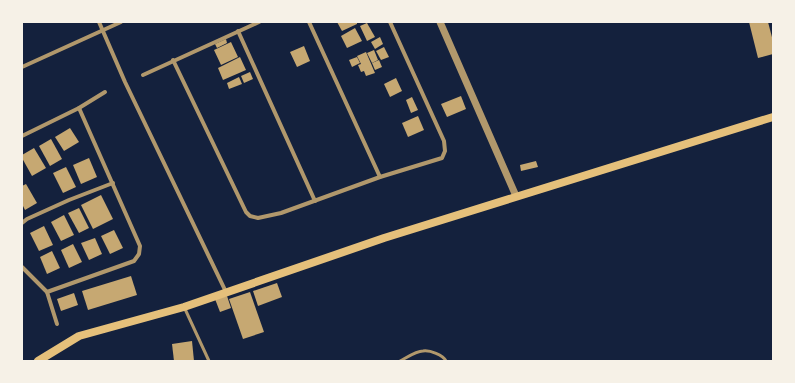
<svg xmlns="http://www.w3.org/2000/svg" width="795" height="383" viewBox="0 0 795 383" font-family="'Exo 2',sans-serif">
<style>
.building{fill:#c6a872}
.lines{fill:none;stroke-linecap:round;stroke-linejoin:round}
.service{stroke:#b1986c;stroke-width:3}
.minor{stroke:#b1986c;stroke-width:4}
.tertiary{stroke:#b1986c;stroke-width:7}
.secondary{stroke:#e5c07b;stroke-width:8}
</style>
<rect width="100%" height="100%" fill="#14213d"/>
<g class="building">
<path d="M337 22H357V24L342 31Z"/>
<path d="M749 22H768L773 41V54L758 58Z"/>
<path d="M367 23 375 37 367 41 360 26Z"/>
<path d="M355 28 362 41 347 48 341 36Z"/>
<path d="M380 37 383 44 375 49 371 42Z"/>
<path d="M226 39 227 43 217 48 215 44Z"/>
<path d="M231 42 238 57 221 65 214 50Z"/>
<path d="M304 46 310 61 297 67 290 52Z"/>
<path d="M384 47 389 57 381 60 376 51Z"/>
<path d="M374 50 378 60 372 63 367 53Z"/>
<path d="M366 52 375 73 366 76 364 71 361 72 358 65 361 64 357 56Z"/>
<path d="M240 57 246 70 223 80 218 68Z"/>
<path d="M357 57 360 63 352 67 349 60Z"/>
<path d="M379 60 382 67 375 70 372 63Z"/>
<path d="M250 72 253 79 244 83 241 76Z"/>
<path d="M239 77 242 84 229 89 227 83Z"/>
<path d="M396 78 402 91 390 97 384 84Z"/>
<path d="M461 96 466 109 447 117 441 104Z"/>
<path d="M412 97 418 110 411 113 406 100Z"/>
<path d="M418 116 424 130 408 137 402 123Z"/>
<path d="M70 128 79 142 64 151 55 137Z"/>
<path d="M51 139 62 159 50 166 39 146Z"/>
<path d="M34 148 46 168 32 176 22 158V155Z"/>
<path d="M89 158 97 177 81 184 73 165Z"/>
<path d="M536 161 538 167 521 171 520 165Z"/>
<path d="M66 167 76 187 63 193 53 173Z"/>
<path d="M26 184 37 203 25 210 22 204V186Z"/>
<path d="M101 195 113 219 93 229 81 205Z"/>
<path d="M79 208 89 228 79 233 68 213Z"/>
<path d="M64 215 74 235 61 241 51 222Z"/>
<path d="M44 226 53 245 39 251 30 233Z"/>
<path d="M114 230 123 248 110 254 101 236Z"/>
<path d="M95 238 102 254 89 260 81 243Z"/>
<path d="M73 244 82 262 69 268 61 250Z"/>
<path d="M52 251 60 268 47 274 40 257Z"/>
<path d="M131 276 137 295 88 310 82 291Z"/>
<path d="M277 283 282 297 258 306 253 291Z"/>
<path d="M250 292 264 332 243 339 229 299Z"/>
<path d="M74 293 78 305 61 311 57 299Z"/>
<path d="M227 296 231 308 220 312 215 299Z"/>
<path d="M192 341 194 361H174L172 344Z"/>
</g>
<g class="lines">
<g class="service">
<path d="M185 309 209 361"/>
<path d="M400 361C406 358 416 351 423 351 430 350 443 355 446 361"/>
</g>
<g class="minor">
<path d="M99 22 125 82 226 292"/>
<path d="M309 22 380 177"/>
<path d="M238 31 315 201"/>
<path d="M173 60 246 212 250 216 258 218 281 213 380 177 442 158 445 151 444 141 390 22"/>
<path d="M22 67 121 22"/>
<path d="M143 75 259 22"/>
<path d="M79 108 105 92"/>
<path d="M22 136 79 108 140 246 139 254 134 261 47 292"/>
<path d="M22 223 27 219 69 200 113 183"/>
<path d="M22 267 47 292 57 324"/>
</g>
<path class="tertiary" d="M440 22 516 196"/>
<path class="secondary" d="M38 361 79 336 184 307 384 238 773 117"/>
</g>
<rect width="795" height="383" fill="none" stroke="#f6f1e7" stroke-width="46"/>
</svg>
